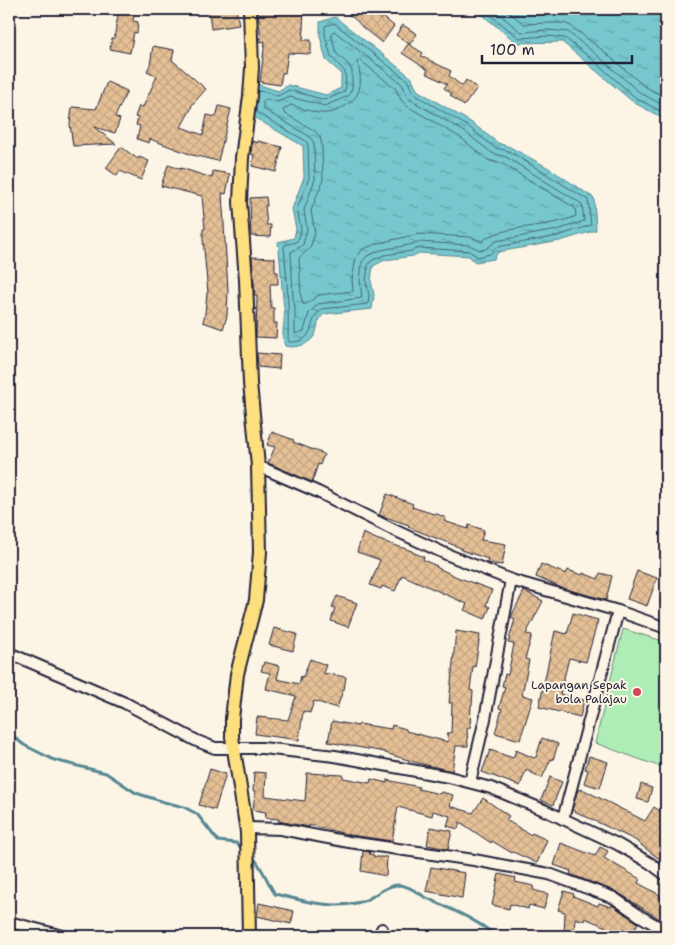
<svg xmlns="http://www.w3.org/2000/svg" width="675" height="945" viewBox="0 0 675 945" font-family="'Shantell Sans',sans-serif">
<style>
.pitch{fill:#aeedb5;stroke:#688878}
.water{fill:url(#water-ripples);stroke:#558693}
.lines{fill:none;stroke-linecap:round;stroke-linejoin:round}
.shore{stroke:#446476;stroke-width:1}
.stream{stroke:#558693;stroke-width:3}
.building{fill:url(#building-cross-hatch);stroke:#22223b}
.minor-casing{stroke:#22223b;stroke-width:14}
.major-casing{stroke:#22223b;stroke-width:16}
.minor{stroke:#fcf5e5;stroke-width:10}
.major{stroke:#fedf80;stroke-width:12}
.poi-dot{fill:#d1495b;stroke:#fcf5e5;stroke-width:2}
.labels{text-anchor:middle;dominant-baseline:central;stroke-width:4;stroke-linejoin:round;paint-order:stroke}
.poi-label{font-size:12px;fill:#22223b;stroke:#fcf5e5;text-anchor:end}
</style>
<defs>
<pattern id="water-ripples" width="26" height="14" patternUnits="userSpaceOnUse" patternTransform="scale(1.25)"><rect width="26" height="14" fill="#77c8ce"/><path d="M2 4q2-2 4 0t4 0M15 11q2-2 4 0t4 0" fill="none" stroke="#61a2a8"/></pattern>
<pattern id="building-cross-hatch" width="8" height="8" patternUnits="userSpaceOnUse" patternTransform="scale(1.25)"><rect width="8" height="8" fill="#e5c096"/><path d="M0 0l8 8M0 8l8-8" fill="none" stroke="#c4a582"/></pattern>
</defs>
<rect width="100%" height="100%" fill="#fcf5e5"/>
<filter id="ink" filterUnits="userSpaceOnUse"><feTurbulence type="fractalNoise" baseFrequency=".02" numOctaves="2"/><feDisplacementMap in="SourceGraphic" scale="10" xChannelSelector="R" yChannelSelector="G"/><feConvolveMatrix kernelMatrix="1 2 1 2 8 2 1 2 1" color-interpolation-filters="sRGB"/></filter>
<g filter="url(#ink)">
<path class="pitch" d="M623 629 666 642V769L595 743Z"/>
<g class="water">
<path d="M475 9H666V120L633 102 562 42 517 43Z"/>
<path d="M335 17 412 78 417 90 472 123 498 143 510 147 547 167 594 198 596 230 560 241 498 252 494 259 475 262 469 256 419 253 413 256 385 260 373 266 371 281 374 295 372 309 324 314C318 319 318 325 316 332 312 344 297 349 285 346 280 334 286 321 284 308 281 286 281 264 278 242L294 238 296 229 292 209 304 177 303 146 250 115 254 83 278 91 288 85 326 95 341 88V73L326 60 320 36V22Z"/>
</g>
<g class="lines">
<g class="shore">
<path d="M483 9 519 38 548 36 565 38 593 60 636 98 666 114"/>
<path d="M493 9 521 32 548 30 568 32 597 55 639 92 666 107"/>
<path d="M505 9 524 24 549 23H564L571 26 602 50 644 86 666 98"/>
<path d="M334 31 402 84 407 95 411 100 465 132 492 153 506 157 582 204 584 221 557 230 496 241 486 249 480 250 469 245 419 242 409 245 381 250 367 256 362 262 360 281 362 298 318 304 309 313 304 331 295 334V307L293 298 291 252 303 245 307 229 304 210 315 179 314 143 309 136 263 109V101L266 99 278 102 290 97 325 106 348 96 352 89V71L349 65 336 53 331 34Z"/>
<path d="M360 60 396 89 401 100 407 106 461 138 488 160 503 164 575 208 576 216C548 229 504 224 482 241L470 237 419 234 379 243 363 249 356 258 352 279 353 291 319 295 306 304H303L301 297 299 258 310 248 315 233 311 211 323 180 322 145 320 137 315 131 284 113 283 110 291 105C302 108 315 114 326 113 332 113 336 111 341 108 361 99 364 83 357 62Z"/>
<path d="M256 109 257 113 306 141 308 145 309 178 297 209 301 229 299 238 296 242 285 245 284 247C287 278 289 308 288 339L289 342C318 343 306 320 322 309L368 304 369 295 366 281 368 265 371 261 384 255 411 251 419 248 469 251 478 257 490 254 497 247 558 236 591 225 588 200 509 151 495 148 469 127 414 94 407 80 334 23 325 26V35L331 56 345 72 346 87 344 92 325 100 289 90 278 96 261 91 258 92"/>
</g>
<g class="stream">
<path d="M9 733 24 745 54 760 106 773 136 793 164 802 184 807 197 814 218 841 236 843 243 849"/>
<path d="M252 856C262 866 267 882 275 894 304 901 337 911 366 900 376 895 385 886 397 885 409 885 416 892 425 897 449 909 475 918 496 936"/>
</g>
</g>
<g class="building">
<path d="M119 9H135L133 21 138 22 137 33 134 32 130 53 110 49 112 38 114 39Z"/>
<path d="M230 9H236L239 25 211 29 209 12Z"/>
<path d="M258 9H304L303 28H304L303 40H311V54L288 53 285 73H282L280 85 260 82 265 41 261 42Z"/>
<path d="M342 9H372L381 20 383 17 394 26 382 43 362 27 357 21Z"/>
<path d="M403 25 417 34 410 44 396 35Z"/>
<path d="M408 44 423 53 421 56 451 71 449 76 462 86 466 80 477 88 464 106 450 95 452 94 444 88 447 84 426 73 428 70 402 53Z"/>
<path d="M153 46 174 50 172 60 206 89 191 106 192 107 181 127 203 135 207 115 216 117 219 106 231 109 218 161 192 155 150 139 149 143 137 139 140 126 136 125 138 118 135 117 139 106 143 107 157 76 147 71 150 65Z"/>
<path d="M107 82 127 91 115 117 120 119 115 133 94 127 116 144 73 146 70 124 72 107 96 109Z"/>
<path d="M252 141 257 143 258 141 282 147 276 172 252 166 254 155 251 154Z"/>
<path d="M121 147 138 159 139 157 149 161 141 180 120 171 117 176 106 168Z"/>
<path d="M168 165 181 169V168L212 178 213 171 230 174 226 194 222 193 228 289 227 316 223 329 203 322 205 313 207 293H208L203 239V229H205L202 196 161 186Z"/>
<path d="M266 197 267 206H265L267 225H271L270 237 251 236 250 198Z"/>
<path d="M252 257 275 258V272H278V284H270L271 308H274V323H277L276 338 256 337 257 296H255Z"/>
<path d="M257 353 280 355 279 369 258 367Z"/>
<path d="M272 432 294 440 293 442 324 454 320 465 318 464 312 482 268 463 275 447 267 445Z"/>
<path d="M387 494 413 504 412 507 434 514 435 513 446 518 444 521 468 529 469 525 484 530 481 540 506 544 502 565 487 563 488 559 461 550V548L408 527 409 525 379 515Z"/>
<path d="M363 533 376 539 412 551V552L424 557 423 560 437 566 436 567 457 577 492 590 486 605 490 607 485 619 464 610 467 604 402 575 395 591 382 586 381 589 370 585 380 560 357 552Z"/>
<path d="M541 564 566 574 568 570 582 575 583 573 598 579 600 573 612 576 606 600 562 588 536 577Z"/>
<path d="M637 571 657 578 647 606 627 599Z"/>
<path d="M524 591 543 601 526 634 532 635 525 659 529 660 522 695 533 698 520 740 495 733 502 709 499 708 505 687 502 686 505 674 508 675 514 644 508 643 515 619 511 617Z"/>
<path d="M337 596 357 603 348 627 331 621 335 608 332 607Z"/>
<path d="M573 613 598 620 586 662 569 658 560 694 584 700 580 717 539 707 555 631 567 634Z"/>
<path d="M274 628 297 634 293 651 269 645Z"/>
<path d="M456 631 480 635 475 667 473 666 470 690 473 691 472 705H471L470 728H467L468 746H456L452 771 418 763 385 753V752L328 742 332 721 358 726 359 724 391 729 392 725 406 729V731L448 742 447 733H451L452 703H449Z"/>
<path d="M310 659 326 665 323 673 346 677 344 690H343L337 708 314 701 310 713 303 711 299 740 255 734 257 717 288 720 296 696 266 689 270 673 261 671 264 662 280 666 277 679 299 684 301 676 303 677Z"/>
<path d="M542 738 558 744 553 760 551 759 542 778 526 770 520 786 482 772 490 750 513 758 516 750 534 758 536 757Z"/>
<path d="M589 756 608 762 600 788 584 783 588 770 585 769Z"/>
<path d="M210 769 226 774 215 810 199 805Z"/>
<path d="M254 772 266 773 265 796 305 801 307 773 343 775V778L370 783 371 779 387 783V780L419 787 418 789 440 794 441 792 453 795 450 806 473 813 483 798 509 816 506 820 531 835 532 833 547 840 537 863 513 852 512 853 492 841 491 843 460 822 458 829 447 826 450 816 433 811 432 816 398 807 392 841 350 835 318 827 309 825V827L278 821 279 819 265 818 266 812 253 810 255 791H253Z"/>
<path d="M550 777 562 782 553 805 541 800Z"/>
<path d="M641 784 652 788 648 802 637 799Z"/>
<path d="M578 789 581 791 582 789 645 821 654 807 666 815V864L637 842V841L572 810Z"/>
<path d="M430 827 452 831 448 849 427 845Z"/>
<path d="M561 843 595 856 600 847 608 851 604 858 640 879 638 883 660 895 659 897 666 901V923L617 892 570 874 571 871 554 865Z"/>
<path d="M363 851 370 852 369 854 374 855V857H387L386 876 361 871Z"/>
<path d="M431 867 465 873 462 898 426 891Z"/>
<path d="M499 874 516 878 515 882 534 886 533 890 548 894 544 909 529 905 528 909 510 904 509 909 492 905Z"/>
<path d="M564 891 574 894 573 896 598 906 599 903 611 907 612 905 638 923 631 936H609L603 934 606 927 585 918 584 921 575 918 574 936H564L565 912 558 910Z"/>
<path d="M259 903 294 911 291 924 257 916Z"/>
</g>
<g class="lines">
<defs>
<g id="minor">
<path d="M258 466 318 492 392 529 446 554 511 580 618 611 563 819"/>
<path d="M618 611 666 628"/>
<path d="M9 653 125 703 197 741 215 748H262L335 756 449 777 491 788 544 810 617 844 650 863 666 875"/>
<path d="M470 782 485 719 511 580"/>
<path d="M247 828 281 829 349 842 474 860 549 874 614 898 640 916 666 931"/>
<path d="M9 922 63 936"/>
<path d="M379 936 382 929"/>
</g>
<path id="major" d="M249 936 247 832 232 737V719L237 674 256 600 260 552 258 466 250 383 246 280 240 202 242 158 250 96 252 68 250 9"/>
</defs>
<use href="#minor" class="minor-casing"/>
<use href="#major" class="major-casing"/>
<use href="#minor" class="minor"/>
<use href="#major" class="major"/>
</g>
</g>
<circle class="poi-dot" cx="637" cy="692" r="5"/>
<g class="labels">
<g class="poi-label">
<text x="627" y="685">Lapangan Sepak<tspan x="627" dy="14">bola Palajau</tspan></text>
</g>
</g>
<rect width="675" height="945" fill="none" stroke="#fcf5e5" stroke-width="30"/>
<rect x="15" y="15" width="645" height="915" fill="none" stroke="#22223b" stroke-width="2" filter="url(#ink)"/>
<path d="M482 55v8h150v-8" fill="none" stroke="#22223b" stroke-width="2.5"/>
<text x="490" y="55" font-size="15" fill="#22223b" stroke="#fcf5e5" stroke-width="4" paint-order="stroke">100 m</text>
</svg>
